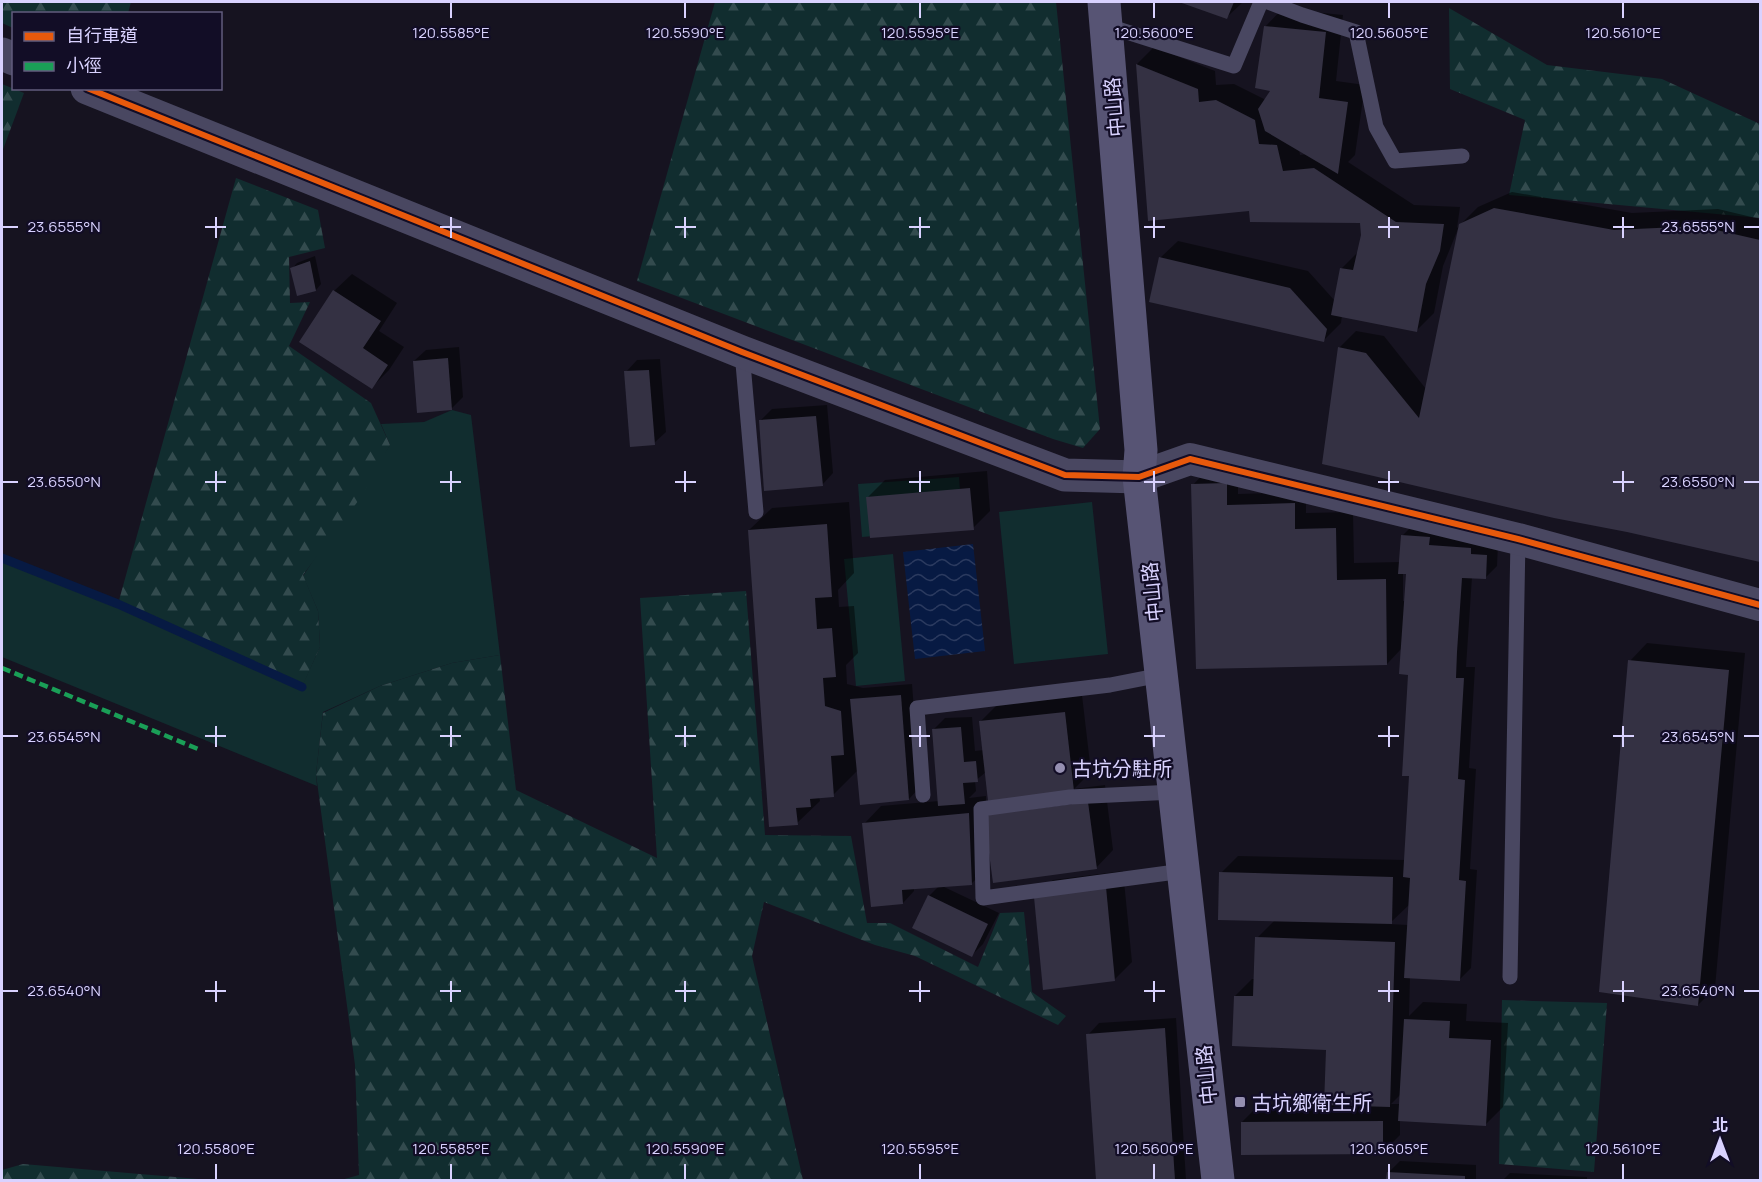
<svg xmlns="http://www.w3.org/2000/svg" width="1762" height="1182" viewBox="0 0 1762 1182" font-family="Manrope,'Noto Sans TC',sans-serif">
<style>
.grass{fill:#112d2f}
.forest{fill:url(#forest-firs)}
.water{fill:url(#water-waves)}
.shadow{fill:#0007;fill-rule:evenodd}
.lines{fill:none;stroke-linecap:round;stroke-linejoin:round}
.stream{stroke:#071a43;stroke-width:9}
.building{fill:#343143}
.service{stroke:#494761;stroke-width:15}
.minor{stroke:#494761;stroke-width:32}
.tertiary{stroke:#494761;stroke-width:33}
.secondary{stroke:#575474;stroke-width:33}
.quiet{stroke:#1a9f57;stroke-width:4.5;stroke-dasharray:9 4.5;stroke-linecap:butt}
.cycleway-casing{stroke:#120d26;stroke-width:10}
.cycleway{stroke:#e8590c;stroke-width:6}
.ticks{fill:none;stroke:#d9d2ff;stroke-width:2}
.poi-dot{fill:#958fb1;stroke:#120d26;stroke-width:2}
.labels{text-anchor:middle;dominant-baseline:central;stroke-width:4.5;stroke-linejoin:round;paint-order:stroke}
.street-label{font-size:20px;fill:#d9d2ff;stroke:#120d26}
.poi-label{font-size:20px;fill:#d9d2ff;stroke:#120d26;text-anchor:start}
.ticks-label{font-size:15px;text-anchor:middle;fill:#d9d2ff;stroke:#120d26;stroke-width:4.5;stroke-linejoin:round;paint-order:stroke}
</style>
<defs>
<pattern id="forest-firs" width="22" height="20" patternUnits="userSpaceOnUse" patternTransform="scale(1.5)"><rect width="22" height="20" fill="#112d2f"/><path d="M5 1l3.5 6h-7zM16 11l3.5 6h-7z" fill="#334b4e"/></pattern>
<pattern id="water-waves" width="16" height="10" patternUnits="userSpaceOnUse" patternTransform="scale(1.5)"><rect width="16" height="10" fill="#071a43"/><path d="M0 5q4-4 8 0t8 0" fill="none" stroke="#2b3a5f"/></pattern>
</defs>
<rect width="100%" height="100%" fill="#161320"/>
<g class="grass">
<path d="M452 410 471 415 500 655 452 663 380 686 323 712 316 774 317 786 2 657V558L118 604 302 686 320 647 318 611 303 576 390 445 381 424 424 422Z"/>
<path d="M959 477 963 529 862 537 858 484Z"/>
<path d="M1092 502 1108 654 1014 664 999 512Z"/>
<path d="M893 554 905 681 856 686 844 559Z"/>
</g>
<g class="forest">
<path d="M2 2H131L128 13 14 14 13 28 2 23Z"/>
<path d="M715 2H1056L1100 429 1083 448 1053 439 637 281Z"/>
<path d="M1449 8 1547 65 1662 79 1760 124V218L1509 195 1525 120 1450 89Z"/>
<path d="M2 84 24 93 2 152Z"/>
<path d="M236 178 318 210 325 248 289 257 290 303 310 302 289 346 371 403 390 445 361 497 303 575 318 611 320 647 302 687 118 604Z"/>
<path d="M746 591 765 835 851 836 867 923H890L978 967 1000 913 1024 912 1032 992 1066 1016 1058 1025 915 956 875 945 764 902 752 956 803 1180H341L359 1175 355 1065 316 774 323 713 380 686 452 663 500 655 516 790 657 858 640 598Z"/>
<path d="M1502 1000 1607 1003 1594 1172 1499 1164Z"/>
<path d="M23 1164 210 1180H2V1170Z"/>
</g>
<path class="water" d="M973 544 985 651 915 659 903 552Z"/>
<g class="shadow">
<path d="M1182 2H1243L1227 17Z"/>
<path d="M1282 9 1343 15 1336 81 1365 85 1355 155 1348 162 1414 205 1460 207 1457 228 1478 207 1512 192 1632 213 1718 209 1760 219V561L1324 463 1339 348 1356 331 1384 336 1426 389 1459 230 1458 229 1443 266 1434 313 1417 330 1342 315 1341 323 1323 341 1160 258 1178 241 1308 271 1335 301 1341 269 1359 251 1362 235 1361 222 1250 209 1150 219 1137 64 1154 47 1215 71 1216 85 1234 84 1266 100 1273 90 1265 27ZM1299 149 1307 154 1300 155Z"/>
<path d="M315 256 321 284 316 290 292 269 297 263Z"/>
<path d="M352 274 397 303 379 331 404 347 389 370 372 387 334 291Z"/>
<path d="M459 347 463 397 452 408 414 361 426 350Z"/>
<path d="M660 359 666 432 654 443 626 372 637 360Z"/>
<path d="M827 405 833 473 822 485 760 421 772 409Z"/>
<path d="M987 471 990 511 973 528 867 498 885 480Z"/>
<path d="M1238 472V494L1306 492V513L1353 512 1354 563 1400 562 1402 536 1414 524 1498 544 1497 566 1485 578 1472 577 1466 667H1475L1469 768 1476 769 1470 869 1477 870 1471 968 1460 979 1410 977 1409 1016 1423 1002 1467 1004 1466 1021 1508 1023 1503 1107 1486 1124 1400 1119V1135L1383 1152 1242 1122 1259 1105 1326 1104 1328 1048 1235 996 1252 979H1255L1257 938 1275 920 1221 873 1238 856 1405 860 1410 775 1409 674 1402 648 1387 664 1193 485 1204 473ZM1403 572 1407 573 1406 601H1403ZM1410 904 1408 925 1389 924ZM1401 1094V1104H1391Z"/>
<path d="M849 502 854 573 838 590 839 607 854 606 858 653 846 665 847 684 863 688 912 684 920 787 909 799 858 770 833 795 819 796 820 801 797 823 749 530 772 508Z"/>
<path d="M1647 643 1745 653 1715 988 1698 1005 1630 661Z"/>
<path d="M1082 695 1091 772 1074 789 1105 785 1113 850 1096 868 988 835 983 872 972 883 942 886 999 913 983 944 972 955 929 896 939 886 914 888V891L903 903 864 824 881 806 939 801 933 730 945 718 972 717 975 751 984 750 980 722 998 704ZM986 772 1004 797 986 815V796L969 798 976 791 975 781Z"/>
<path d="M1123 871 1132 962 1114 980 1035 897 1053 880Z"/>
<path d="M1176 1018 1186 1180H1098L1088 1035 1099 1023Z"/>
<path d="M1400 1161 1476 1165V1180H1388V1173Z"/>
<path d="M1510 1173 1587 1177V1180H1503Z"/>
</g>
<g class="lines">
<path class="stream" d="M2 558 118 604 302 687"/>
</g>
<g class="building">
<path d="M1179 2H1234L1227 19Z"/>
<path d="M1264 26 1326 32 1319 98 1348 102 1338 174 1265 131 1258 109 1270 91 1255 88Z"/>
<path d="M1136 64 1198 89 1199 102 1216 100 1255 120 1259 144 1277 145 1283 171 1314 168 1396 222 1444 224 1440 251 1426 284 1417 332 1331 315 1340 268 1353 270 1361 235 1360 223 1250 222 1249 211 1148 221Z"/>
<path d="M1494 208 1614 230 1699 226 1760 240V562L1627 532 1554 518 1322 464 1338 347 1366 353 1419 418 1459 224Z"/>
<path d="M1159 257 1290 288 1327 329 1324 342 1149 302Z"/>
<path d="M310 261 316 291 297 296 290 268Z"/>
<path d="M333 290 381 321 363 348 388 365 372 389 299 342Z"/>
<path d="M448 358 452 410 417 413 413 361Z"/>
<path d="M649 370 655 445 630 447 624 371Z"/>
<path d="M816 416 823 486 764 491 759 420Z"/>
<path d="M1227 483V505L1295 503V529L1336 528 1337 580 1386 579 1387 665 1196 669 1191 484Z"/>
<path d="M970 488 974 530 870 538 866 497Z"/>
<path d="M827 524 832 597 815 598 817 629 832 628 836 677 823 678 825 706 841 711 844 755 831 756 834 797 810 799 811 807 796 808 798 825 769 827 748 530Z"/>
<path d="M1401 535 1430 537 1429 545 1471 548V554L1487 555 1486 579 1462 578 1457 652 1456 678H1464L1458 779 1465 780 1459 880 1466 881 1460 981 1404 978 1410 878 1403 877 1409 776H1402L1408 675 1399 674 1406 574H1398Z"/>
<path d="M1628 660 1729 670 1698 1006 1599 992Z"/>
<path d="M901 695 909 800 860 805 850 699Z"/>
<path d="M1065 712 1074 791 988 801 979 721Z"/>
<path d="M961 727 964 762 976 761 978 782 963 783 965 804 938 806 932 729Z"/>
<path d="M1088 802 1097 869 993 883 984 815Z"/>
<path d="M969 813 972 885 902 890 903 904 871 907 862 823Z"/>
<path d="M1219 872 1393 877 1392 924 1218 920Z"/>
<path d="M1106 887 1115 981 1043 990 1034 897Z"/>
<path d="M928 895 988 924 972 957 912 928Z"/>
<path d="M1255 937 1395 942 1390 1107 1324 1105 1326 1050 1232 1046 1234 996H1253Z"/>
<path d="M1404 1019 1450 1021 1449 1038 1491 1040 1486 1126 1398 1121Z"/>
<path d="M1165 1028 1175 1180H1096L1086 1034Z"/>
<path d="M1383 1121V1154L1241 1155V1122Z"/>
<path d="M1387 1172 1465 1176V1180H1386Z"/>
</g>
<g class="lines">
<g class="service">
<path d="M1268 2 1302 15 1356 32 1376 127 1395 161 1462 156"/>
<path d="M1108 26 1234 66 1261 2"/>
<path d="M742 352 756 512"/>
<path d="M1174 792 1070 797 981 809 983 898 1183 871"/>
<path d="M923 795 917 708 1110 685 1161 675"/>
<path d="M1510 977 1518 539"/>
</g>
<path class="minor" d="M1139 477 1190 459 1518 539 1760 605"/>
<g class="tertiary">
<path d="M2 54 14 59"/>
<path d="M87 88 742 352 1065 475 1139 477"/>
</g>
<path class="secondary" d="M1104 2 1141 450 1139 477 1218 1180"/>
<path class="quiet" d="M2 668 198 749"/>
<defs>
<path id="cycleway" d="M87 88 742 352 1065 475 1139 477 1190 459 1518 539 1760 605"/>
</defs>
<use href="#cycleway" class="cycleway-casing"/>
<use href="#cycleway" class="cycleway"/>
</g>
<path class="ticks" d="M451 3V18M685 3V18M920 3V18M1154 3V18M1389 3V18M1623 3V18M216 217V238M451 217V238M685 217V238M920 217V238M1154 217V238M1389 217V238M1623 217V238M3 227H18M205 227H226M440 227H461M675 227H696M909 227H930M1144 227H1165M1378 227H1399M1613 227H1634M1744 227H1759M216 471V492M451 471V492M685 471V492M920 471V492M1154 471V492M1389 471V492M1623 471V492M3 482H18M205 482H226M440 482H461M675 482H696M909 482H930M1144 482H1165M1378 482H1399M1613 482H1634M1744 482H1759M216 726V747M451 726V747M685 726V747M920 726V747M1154 726V747M1389 726V747M1623 726V747M3 736H18M205 736H226M440 736H461M675 736H696M909 736H930M1144 736H1165M1378 736H1399M1613 736H1634M1744 736H1759M216 981V1002M451 981V1002M685 981V1002M920 981V1002M1154 981V1002M1389 981V1002M1623 981V1002M3 991H18M205 991H226M440 991H461M675 991H696M909 991H930M1144 991H1165M1378 991H1399M1613 991H1634M1744 991H1759M216 1164V1179M451 1164V1179M685 1164V1179M920 1164V1179M1154 1164V1179M1389 1164V1179M1623 1164V1179"/>
<g class="poi-dot">
<circle cx="1060" cy="768" r="6"/>
<rect x="1234" y="1096" width="12" height="12" rx="3"/>
</g>
<g class="labels">
<g class="street-label">
<text transform="translate(1114 107) rotate(-95)">中山路</text>
<text transform="translate(1152 592) rotate(-96)">中山路</text>
<text transform="translate(1206 1075) rotate(-96)">中山路</text>
</g>
<g class="poi-label">
<text x="1072" y="768">古坑分駐所</text>
<text x="1252" y="1102">古坑鄉衛生所</text>
</g>
</g>
<g class="ticks-label">
<text x="451" y="38">120.5585°E</text>
<text x="685" y="38">120.5590°E</text>
<text x="920" y="38">120.5595°E</text>
<text x="1154" y="38">120.5600°E</text>
<text x="1389" y="38">120.5605°E</text>
<text x="1623" y="38">120.5610°E</text>
<text x="64" y="232">23.6555°N</text>
<text x="1698" y="232">23.6555°N</text>
<text x="64" y="487">23.6550°N</text>
<text x="1698" y="487">23.6550°N</text>
<text x="64" y="742">23.6545°N</text>
<text x="1698" y="742">23.6545°N</text>
<text x="64" y="996">23.6540°N</text>
<text x="1698" y="996">23.6540°N</text>
<text x="216" y="1154">120.5580°E</text>
<text x="451" y="1154">120.5585°E</text>
<text x="685" y="1154">120.5590°E</text>
<text x="920" y="1154">120.5595°E</text>
<text x="1154" y="1154">120.5600°E</text>
<text x="1389" y="1154">120.5605°E</text>
<text x="1623" y="1154">120.5610°E</text>
</g>
<rect width="1762" height="1182" fill="none" stroke="#d9d2ff" stroke-width="6"/>
<rect x="12" y="12" width="210" height="78" fill="#120d26" stroke="#625c7d" stroke-width="1.5"/>
<rect x="24" y="32" width="30" height="9" fill="#e8590c" stroke="#625c7d" stroke-width="1.5"/>
<text x="66" y="42" font-size="18" fill="#d9d2ff">自行車道</text>
<rect x="24" y="62" width="30" height="9" fill="#1a9f57" stroke="#625c7d" stroke-width="1.5"/>
<text x="66" y="72" font-size="18" fill="#d9d2ff">小徑</text>
<g transform="translate(1720 1140)" stroke="#120d26" stroke-width="4.5" paint-order="stroke">
<path d="M0-4.5L10 22L0 15L-10 22Z" fill="#d9d2ff"/>
<text y="-9" font-size="16" font-weight="bold" text-anchor="middle" fill="#d9d2ff">北</text>
</g>
</svg>
